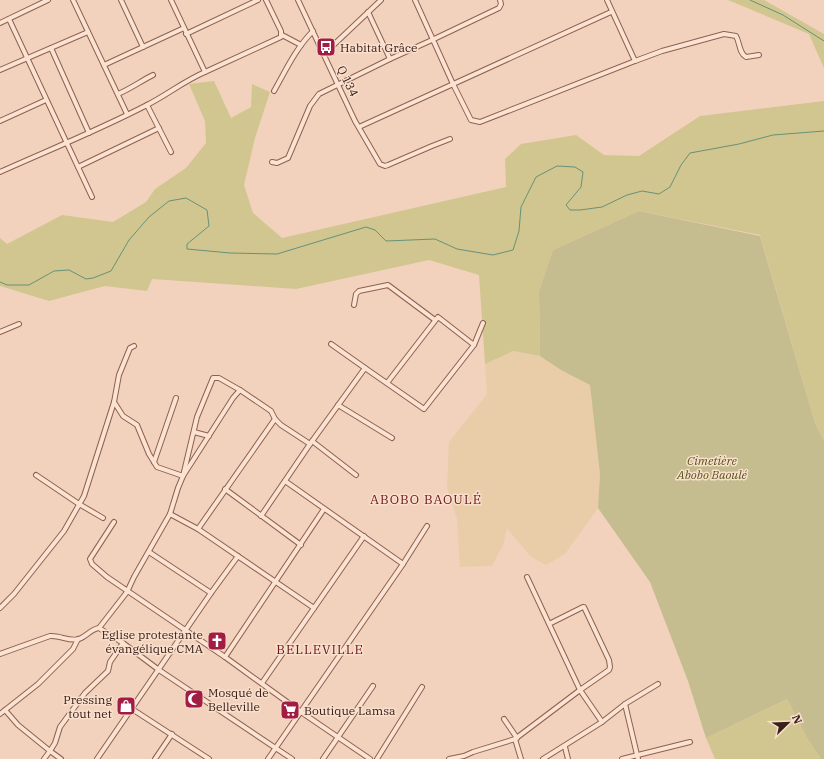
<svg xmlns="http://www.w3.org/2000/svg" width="824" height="759" viewBox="0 0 824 759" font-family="'IBM Plex Serif',serif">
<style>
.farmland{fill:#e9cca8}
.green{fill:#d1c68f}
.cemetery{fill:#c5bc8f}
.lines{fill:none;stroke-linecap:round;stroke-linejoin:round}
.stream{stroke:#67917a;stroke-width:1}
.minor-casing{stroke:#8c6153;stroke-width:6}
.minor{stroke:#fce2d0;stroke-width:4}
.labels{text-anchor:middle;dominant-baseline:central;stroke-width:3;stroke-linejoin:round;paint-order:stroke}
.poi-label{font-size:12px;fill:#39201a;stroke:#f9dfcc;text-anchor:start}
.street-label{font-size:12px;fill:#39201a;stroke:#f9dfcc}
.park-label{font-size:12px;font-style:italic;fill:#58551e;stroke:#f9dfcc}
.neighbourhood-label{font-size:13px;letter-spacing:1px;fill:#6a151c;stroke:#f9dfcc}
</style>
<rect width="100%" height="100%" fill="#f2d2bc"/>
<path class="farmland" d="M513 351 540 356 561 370 590 385 600 474 598 508 565 554 546 565 530 556 507 528 503 545 492 566 460 567 457 519 447 488 449 442 487 394 485 364Z"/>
<g class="green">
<path d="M728 0H764L824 34V68L809 34Z"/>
<path d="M214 81 231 118 251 107 252 84 270 92 255 138 244 185 253 213 282 238 506 187 505 159 521 144 576 135 604 155 639 156 700 116 824 101V441L815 423 760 235 639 211 553 250 539 291 540 356 513 351 485 364 479 275 429 260 296 289 152 279 147 291 105 286 49 301 0 286V238L7 244 62 215 113 222 146 202 155 189 186 168 206 143 205 121 189 84Z"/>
<path d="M787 699 807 738 821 759H715L706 738Z"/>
</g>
<path class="cemetery" d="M639 211 760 236 815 423 824 441V759H821L807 738 787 699 706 738 688 681 650 582 598 508 600 474 590 385 561 370 540 356 539 291 553 250Z"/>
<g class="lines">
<g class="stream">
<path d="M750 0 783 15 824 41"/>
<path d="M0 282 7 285H29L54 271 69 270 86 279 93 278 111 271 129 240 149 217 169 201 186 198 207 210 209 226 187 244V249L230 253 277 254 366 227 375 230 386 241 435 239 457 249 493 255 513 250 519 231 521 207 536 177 557 166 575 167 583 172 581 187 566 205 570 210H580L602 207 627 195 642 191 659 194 670 187 681 165 690 153 739 144 773 135 824 131"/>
</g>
<defs>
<g id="minor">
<path d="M73 0 127 114"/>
<path d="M121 0 143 47"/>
<path d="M171 0 205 72 281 37V31L266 0"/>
<path d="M298 0 355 121 380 164 385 166 388 165 432 146 450 139"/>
<path d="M415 0 453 84 471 120 480 122 635 61 607 0"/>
<path d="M368 12 390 59"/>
<path d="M9 19 92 197"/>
<path d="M0 23 48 0"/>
<path d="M186 34 258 0"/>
<path d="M282 35 301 45"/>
<path d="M51 48 89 133"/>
<path d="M324 54 381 0"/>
<path d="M635 61 662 51 724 34 736 36C740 43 739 53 746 57L759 55"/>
<path d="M104 65 184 28"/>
<path d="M0 70 88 32"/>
<path d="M274 91C286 70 296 48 313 31"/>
<path d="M118 94C130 89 141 81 153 75"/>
<path d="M147 105 171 152"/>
<path d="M0 121 46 100"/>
<path d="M359 127 611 12"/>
<path d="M272 162 277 163 288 158 310 106 319 94 390 59 432 40 499 8 501 4 500 0"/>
<path d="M78 167 159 128"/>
<path d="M0 172C49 150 99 130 147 105 167 95 184 81 205 72"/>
<path d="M354 305 356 294 359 291 388 285 435 320"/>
<path d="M0 332 19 324"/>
<path d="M331 344 365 368"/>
<path d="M387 383 438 317 474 345"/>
<path d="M114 402 123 416 137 425 149 454 157 467 183 476 197 417 213 378H219L240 390 271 411 275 419 281 425 310 444"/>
<path d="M338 405 392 438"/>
<path d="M194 432 209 436"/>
<path d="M312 441 356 475"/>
<path d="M154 462 176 398"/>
<path d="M36 475 79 504 103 518"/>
<path d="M285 481 403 564"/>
<path d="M225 489 301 545"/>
<path d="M170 514 198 529 314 608"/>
<path d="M261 516 310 444 365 368 424 409 474 345 483 323"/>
<path d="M114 522 90 559 92 564 107 577 225 657 301 712 370 759"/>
<path d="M198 529 275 419"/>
<path d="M149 552 211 593"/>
<path d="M527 577 580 690 609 670 610 667 609 660 584 607H583L549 624"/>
<path d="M0 608 14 594 64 531 84 496 114 402 119 375 130 348 134 346"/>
<path d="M99 628 127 592 134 577 170 514 178 488 183 476 233 398 240 390"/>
<path d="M0 654 50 636C60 635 69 642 79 639 87 636 91 629 99 628L123 643 159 670 292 759"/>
<path d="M225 657 324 509"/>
<path d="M262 683 364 536"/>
<path d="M625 704 638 759"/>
<path d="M132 709 209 759"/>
<path d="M5 710 18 725 50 751 55 743 60 727 85 693 108 671 110 662 123 643"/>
<path d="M0 714 38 684 73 649 78 639"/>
<path d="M504 719 517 738"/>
<path d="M515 739 521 759"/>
<path d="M565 747 568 759"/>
<path d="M44 759 50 751 61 759"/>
<path d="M97 759 211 593 238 556"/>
<path d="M155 759 172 734"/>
<path d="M268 759 403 564 427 526"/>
<path d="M323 759 373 686"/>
<path d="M377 759 422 687"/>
<path d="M449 759 464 756 473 752 515 739 580 690 602 722"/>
<path d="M543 759 602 722 625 704 658 684"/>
<path d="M622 759 690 742"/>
</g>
</defs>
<use href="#minor" class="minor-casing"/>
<use href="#minor" class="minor"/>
</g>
<defs>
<symbol id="bus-square" viewBox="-11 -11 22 22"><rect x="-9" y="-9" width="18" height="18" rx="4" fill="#a11d44" stroke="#f9dfcc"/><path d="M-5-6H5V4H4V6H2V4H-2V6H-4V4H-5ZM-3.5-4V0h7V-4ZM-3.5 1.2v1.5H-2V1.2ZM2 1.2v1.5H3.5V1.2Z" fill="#fff"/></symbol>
<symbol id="church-square" viewBox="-11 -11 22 22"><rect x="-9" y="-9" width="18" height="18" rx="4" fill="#a11d44" stroke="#f9dfcc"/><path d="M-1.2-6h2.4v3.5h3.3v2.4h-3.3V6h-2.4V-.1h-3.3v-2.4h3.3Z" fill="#fff"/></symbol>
<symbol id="mosque-square" viewBox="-11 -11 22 22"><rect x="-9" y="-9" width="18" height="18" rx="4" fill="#a11d44" stroke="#f9dfcc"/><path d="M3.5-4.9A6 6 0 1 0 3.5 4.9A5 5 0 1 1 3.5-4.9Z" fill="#fff"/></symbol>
<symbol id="shop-square" viewBox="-11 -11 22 22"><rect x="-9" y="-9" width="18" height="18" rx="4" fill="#a11d44" stroke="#f9dfcc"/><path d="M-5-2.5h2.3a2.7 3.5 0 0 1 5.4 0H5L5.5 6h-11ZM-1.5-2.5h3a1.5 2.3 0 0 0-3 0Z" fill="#fff"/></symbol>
<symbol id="supermarket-square" viewBox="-11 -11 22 22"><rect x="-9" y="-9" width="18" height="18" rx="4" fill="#a11d44" stroke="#f9dfcc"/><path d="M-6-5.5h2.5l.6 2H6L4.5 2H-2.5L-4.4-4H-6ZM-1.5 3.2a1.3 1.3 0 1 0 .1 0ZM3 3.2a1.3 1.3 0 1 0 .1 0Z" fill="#fff"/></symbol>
</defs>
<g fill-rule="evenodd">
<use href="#bus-square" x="315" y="36" width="22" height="22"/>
<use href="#church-square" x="206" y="630" width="22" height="22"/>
<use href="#mosque-square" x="183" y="688" width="22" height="22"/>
<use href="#shop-square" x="115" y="695" width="22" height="22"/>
<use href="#supermarket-square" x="279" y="699" width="22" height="22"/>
</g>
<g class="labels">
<g class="poi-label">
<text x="340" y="47">Habitat Grâce</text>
<text x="203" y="634" text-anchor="end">Eglise protestante<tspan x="203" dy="14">évangélique CMA</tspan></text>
<text x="208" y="692">Mosqué de<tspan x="208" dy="14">Belleville</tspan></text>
<text x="112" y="699" text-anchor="end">Pressing<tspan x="112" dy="14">tout net</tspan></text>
<text x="304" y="710">Boutique Lamsa</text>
</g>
<g class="street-label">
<text transform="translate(348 81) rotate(64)">Q 134</text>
</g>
<g class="park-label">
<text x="712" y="460">Cimetière<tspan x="712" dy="14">Abobo Baoulé</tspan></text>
</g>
<g class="neighbourhood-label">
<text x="426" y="499">ABOBO BAOULÉ</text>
<text x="320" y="649">BELLEVILLE</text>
</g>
</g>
<g transform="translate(788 723) rotate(67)" stroke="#f9dfcc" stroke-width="3" paint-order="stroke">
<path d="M0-3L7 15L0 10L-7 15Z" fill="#39201a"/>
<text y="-6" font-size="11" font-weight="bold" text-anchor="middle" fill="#39201a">N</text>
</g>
</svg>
